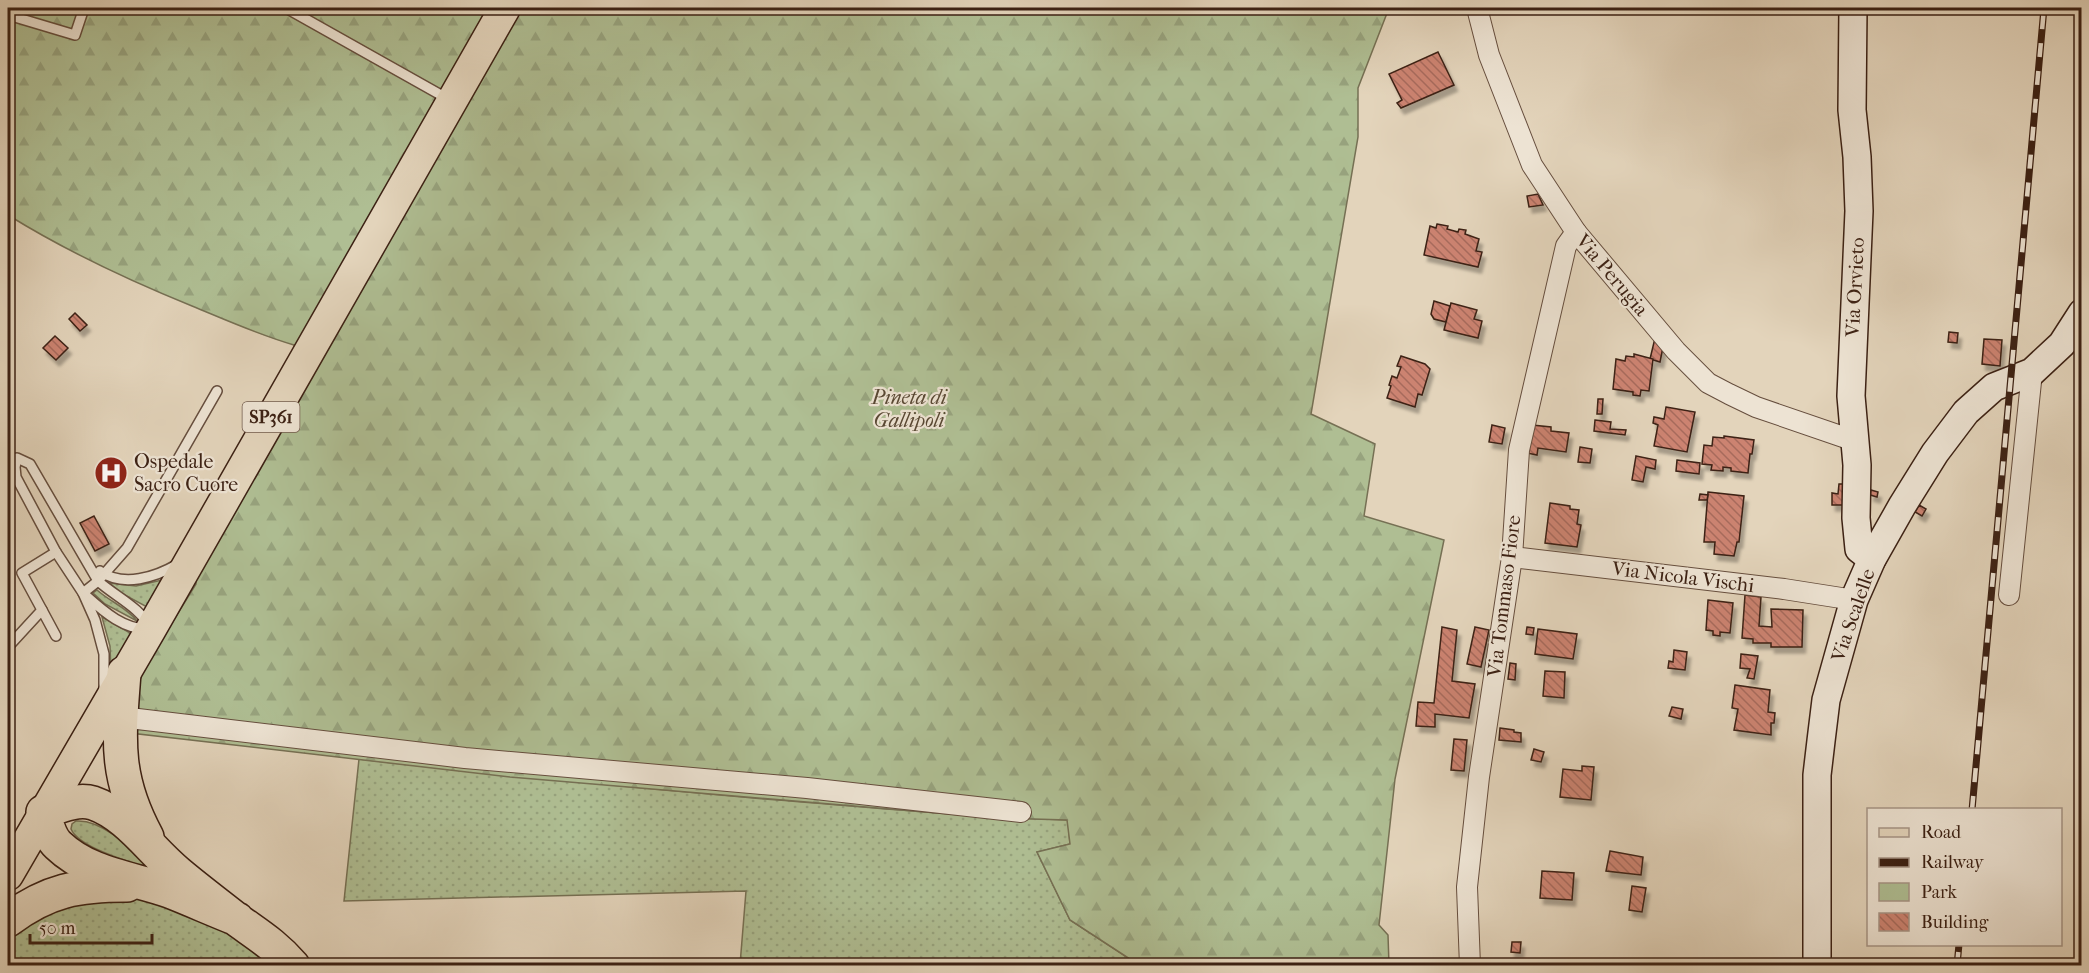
<svg xmlns="http://www.w3.org/2000/svg" width="2089" height="973" viewBox="0 0 2089 973" font-family="'IM FELL French Canon',serif">
<style>
.green{fill:url(#green-dots);stroke:#767054;stroke-width:1.5}
.forest{fill:url(#forest-firs);stroke:#767054;stroke-width:1.5}
.building{fill:url(#building-back-hatch);stroke:#3c2114;stroke-width:1.5;filter:url(#shadow)}
.lines{fill:none;stroke-linecap:round;stroke-linejoin:round}
.lane-casing{stroke:#664e3e;stroke-width:12}
.street-casing{stroke:#664e3e;stroke-width:22}
.secondary-casing{stroke:#3c2114;stroke-width:30}
.primary-casing{stroke:#3c2114;stroke-width:33}
.highway-casing{stroke:#3c2114;stroke-width:36}
.lane{stroke:#ede3d3;stroke-width:9}
.street{stroke:#ede3d3;stroke-width:20}
.secondary{stroke:#ede3d3;stroke-width:27}
.primary{stroke:#e3d4bb;stroke-width:30}
.highway{stroke:#e3d4bb;stroke-width:33}
.rail-casing{stroke:#3c2114;stroke-width:7}
.rail{stroke:#ede3d3;stroke-width:4.5;stroke-dasharray:14;stroke-linecap:butt}
.labels{text-anchor:middle;dominant-baseline:central;stroke-width:4.5;stroke-linejoin:round;paint-order:stroke}
.shield{fill:#ede3d3;stroke:#715b4d;stroke-width:1.5}
.shield-label{font-size:18px;font-weight:bold;fill:#3c2114}
.street-label{font-size:20px;fill:#3c2114;stroke:#ede3d3}
.park-label{font-size:20px;font-style:italic;fill:#594834;stroke:#ede3d3}
.poi-label{font-size:20px;fill:#3c2114;stroke:#ede3d3;text-anchor:start}
</style>
<defs>
<pattern id="green-dots" width="8" height="8" patternUnits="userSpaceOnUse" patternTransform="scale(1.5)"><rect width="8" height="8" fill="#afbe93"/><path d="M2 2h.1M6 6h.1" fill="none" stroke="#97a37e" stroke-width="1.8" stroke-linecap="round"/></pattern>
<pattern id="forest-firs" width="22" height="20" patternUnits="userSpaceOnUse" patternTransform="scale(1.5)"><rect width="22" height="20" fill="#afbe93"/><path d="M5 1l3.5 6h-7zM16 11l3.5 6h-7z" fill="#97a37e"/></pattern>
<pattern id="building-back-hatch" width="6" height="6" patternUnits="userSpaceOnUse" patternTransform="scale(1.5)"><rect width="6" height="6" fill="#cc8371"/><path d="M-1 5l2 2M0 0l6 6M5-1l2 2" fill="none" stroke="#a76b5c"/></pattern>
<filter id="shadow"><feDropShadow dx="3.5" dy="6" stdDeviation="1.5" flood-color="#0004"/></filter>
</defs>
<rect width="100%" height="100%" fill="#e3d4bb"/>
<filter id="stains"><feTurbulence type="fractalNoise" baseFrequency=".00333" numOctaves="4"/><feColorMatrix values="0 0 0 0 .2 0 0 0 0 .09 0 0 0 0 .02 0 0 0 .5 -.17"/></filter>
<radialGradient id="worn" r=".72"><stop offset=".6" stop-color="#630" stop-opacity="0"/><stop offset="1" stop-color="#630" stop-opacity=".3"/></radialGradient>
<g class="green">
<path d="M162 580 147 607 121 593 109 583 136 586Z"/>
<path d="M97 590C109 601 129 609 137 621L105 604 93 593Z"/>
<path d="M102 617 132 634 111 673 110 646Z"/>
<path d="M359 759C494 775 629 787 765 799 866 807 967 817 1068 820L1070 844 1037 852 1070 920 1139 965H740L746 891 344 901Z"/>
<path d="M76 821C104 819 134 852 152 869 133 863 79 848 71 829L72 824Z"/>
<path d="M110 893 200 910 276 966H8V930L15 923Z"/>
</g>
<path class="forest" d="M8 8H1389L1358 88V137L1311 414 1375 444 1364 516 1444 540 1395 779 1379 925 1388 935 1389 965H1139L1070 920 1037 852 1070 844 1067 820 997 818 510 777 130 733 138 683 150 654 170 626 196 584V577L297 399 294 345C259 335 226 320 192 306 128 280 66 251 8 215Z"/>
<g class="building">
<path d="M1438 52 1454 85 1401 108 1397 103 1402 100 1389 74Z"/>
<path d="M1538 194 1543 205 1529 207 1527 196Z"/>
<path d="M1437 224 1448 226 1447 229 1458 232 1459 229 1466 230 1465 234 1479 239 1476 251 1482 252 1478 267 1424 255 1430 226 1436 228Z"/>
<path d="M1434 301 1450 306 1446 322 1434 319 1431 314Z"/>
<path d="M1451 303 1477 310 1474 319 1482 321 1478 338 1444 330Z"/>
<path d="M75 313 87 325 80 331 69 319Z"/>
<path d="M1949 332 1958 333 1957 343 1948 342Z"/>
<path d="M55 336 68 348 56 360 43 348Z"/>
<path d="M1655 338 1663 347 1660 362 1650 359Z"/>
<path d="M1984 339 2002 340 2000 366 1982 364Z"/>
<path d="M1634 354 1653 359 1649 391 1641 390 1640 396 1633 395V392L1613 389 1616 359 1625 361 1626 356 1634 357Z"/>
<path d="M1401 356 1425 364 1430 369 1422 395 1418 394 1415 407 1387 398 1391 386 1389 385 1392 376 1397 378 1401 367 1397 366Z"/>
<path d="M1598 399H1603L1602 414H1597Z"/>
<path d="M1666 407 1695 412 1687 452 1654 446 1658 425 1653 423 1654 417 1664 419Z"/>
<path d="M1595 420 1611 422 1610 429 1626 430 1625 435 1594 431Z"/>
<path d="M1492 425 1505 428 1502 444 1489 442Z"/>
<path d="M1532 425 1551 427V431L1569 433 1566 452 1538 448 1537 455 1527 453Z"/>
<path d="M1724 436 1754 440 1752 454H1750L1748 473 1731 471V468L1723 467V471L1711 470 1712 465 1702 464 1704 445 1712 446 1713 437 1724 438Z"/>
<path d="M1580 447 1592 449 1590 463 1578 462Z"/>
<path d="M1636 456 1656 460 1655 469 1646 467 1643 482 1632 480Z"/>
<path d="M1677 460 1700 463 1699 474 1676 471Z"/>
<path d="M1839 484H1847L1846 505H1832V493L1838 494Z"/>
<path d="M1871 490 1878 492 1877 497 1870 495Z"/>
<path d="M1708 492 1744 496 1739 542H1737L1734 556 1714 554 1715 542H1704Z"/>
<path d="M1700 494 1708 495 1707 500H1699Z"/>
<path d="M1550 503 1570 506V509L1579 510 1577 524 1581 525 1577 547 1545 543Z"/>
<path d="M1919 505 1926 509 1922 516 1915 512Z"/>
<path d="M94 516 109 544 95 551 80 523Z"/>
<path d="M1745 595 1761 597 1759 626 1772 627 1771 609 1803 610 1802 647H1771V643H1753V639L1742 638Z"/>
<path d="M1708 600 1733 603 1730 633 1720 632V636L1713 635V631L1706 630Z"/>
<path d="M1442 627 1457 630 1452 681 1475 684 1469 718 1435 714V727L1416 726 1418 702 1434 703Z"/>
<path d="M1475 627 1489 630 1481 667 1467 664Z"/>
<path d="M1527 627 1534 628 1533 635 1526 634Z"/>
<path d="M1538 629 1577 634 1573 659 1535 654Z"/>
<path d="M1674 650 1687 652 1685 670 1668 668 1669 661 1673 662Z"/>
<path d="M1741 654 1758 656 1754 679 1747 678 1750 669 1740 668Z"/>
<path d="M1510 663 1516 664 1515 680 1508 679Z"/>
<path d="M1545 671 1565 672 1564 698 1543 696Z"/>
<path d="M1735 685 1770 690 1768 712 1775 713 1774 723H1771V735L1734 730 1738 709 1732 708Z"/>
<path d="M1672 707 1683 709 1681 719 1669 716Z"/>
<path d="M1500 728 1514 730V732L1521 733V742L1499 740Z"/>
<path d="M1454 739 1467 740 1464 771 1451 770Z"/>
<path d="M1534 749 1544 752 1541 762 1531 760Z"/>
<path d="M1582 766 1594 767 1591 800 1560 797 1563 769 1582 771Z"/>
<path d="M1610 851 1643 857 1641 875 1606 871Z"/>
<path d="M1542 871 1574 873 1572 900 1540 898Z"/>
<path d="M1632 886 1646 888 1642 912 1629 910Z"/>
<path d="M1512 942H1521L1520 953 1511 952Z"/>
</g>
<g class="lines">
<defs>
<g id="lane">
<path d="M286 8 448 99"/>
<path d="M8 15 75 35 84 8"/>
<path d="M100 571C123 588 156 577 178 564"/>
<path d="M83 593C102 610 124 631 151 629 140 607 116 597 98 581L30 464 17 458 15 467 16 477 56 552 83 593 95 620 104 654V691"/>
<path d="M83 593 98 581 127 548 217 391"/>
<path d="M42 610 56 636"/>
<path d="M8 647 42 610 22 573 56 552"/>
</g>
<g id="street">
<path d="M1477 8 1489 55 1532 165 1576 232 1676 351 1708 383 1729 394 1756 407 1855 441"/>
<path d="M1512 557 1784 589 1854 600"/>
<path d="M2009 595 2032 372"/>
<path d="M121 717 465 758 807 788 1021 812"/>
<path d="M1470 966 1467 887 1479 777 1512 557 1519 450 1566 246 1576 232"/>
</g>
<g id="secondary">
<path d="M1853 8 1852 110 1857 157 1859 211 1851 396 1857 465 1856 518 1859 549 1872 559"/>
<path d="M1817 966V775L1821 741 1826 700 1854 600 1872 559 1902 506 1935 453 1966 412 1994 387 2032 372 2062 344 2082 313"/>
</g>
<path id="primary" d="M8 875 151 629 505 8"/>
<g id="highway">
<path d="M124 673C119 739 114 776 147 837"/>
<path d="M237 919C214 910 192 900 169 891 132 878 88 874 58 845 49 837 47 823 43 812 58 807 77 798 93 803 128 815 150 850 178 873 197 889 217 904 236 919 258 935 275 945 293 966"/>
<path d="M8 920C48 890 78 885 127 885"/>
</g>
</defs>
<use href="#lane" class="lane-casing"/>
<use href="#street" class="street-casing"/>
<use href="#secondary" class="secondary-casing"/>
<use href="#primary" class="primary-casing"/>
<use href="#highway" class="highway-casing"/>
<use href="#lane" class="lane"/>
<use href="#street" class="street"/>
<use href="#secondary" class="secondary"/>
<use href="#primary" class="primary"/>
<use href="#highway" class="highway"/>
<defs>
<g id="rail">
<path d="M1972 810 2044 8"/>
<path d="M1957 966 1959 944"/>
</g>
</defs>
<use href="#rail" class="rail-casing"/>
<use href="#rail" class="rail"/>
</g>
<defs>
<symbol id="hospital-disc" viewBox="-11 -11 22 22"><circle r="9.5" fill="#8f2418" stroke="#ede3d3"/><path d="M-5-5h3v3.5h4V-5h3V5h-3V1.5h-4V5h-3Z" fill="#fff"/></symbol>
</defs>
<g fill-rule="evenodd">
<use href="#hospital-disc" x="92" y="454" width="38" height="38"/>
</g>
<g class="labels">
<rect class="shield" x="242.5" y="402" width="57" height="30" rx="4.5"/>
<g class="shield-label">
<text x="271" y="417">SP361</text>
</g>
<g class="street-label">
<text transform="translate(1612 275) rotate(50)">Via Perugia</text>
<text transform="translate(1855 287) rotate(-87)">Via Orvieto</text>
<text transform="translate(1683 577) rotate(7)">Via Nicola Vischi</text>
<text transform="translate(1504 596) rotate(-83)">Via Tommaso Fiore</text>
<text transform="translate(1853 615) rotate(-71)">Via Scalelle</text>
</g>
<g class="park-label">
<text x="909" y="397">Pineta di<tspan x="909" dy="23">Gallipoli</tspan></text>
</g>
<g class="poi-label">
<text x="134" y="461">Ospedale<tspan x="134" dy="23">Sacro Cuore</tspan></text>
</g>
</g>
<rect width="2089" height="973" fill="none" stroke="#e3d4bb" stroke-width="30"/>
<rect x="9" y="9" width="2071" height="955" fill="none" stroke="#3c2114" stroke-width="3"/>
<rect x="15" y="15" width="2059" height="943" fill="none" stroke="#3c2114" stroke-width="1.5"/>
<rect x="1867" y="808" width="195" height="138" fill="#ede3d3" stroke="#a69587" stroke-width="1.5"/>
<rect x="1879" y="828" width="30" height="9" fill="#e3d4bb" stroke="#a69587" stroke-width="1.5"/>
<text x="1921" y="838" font-size="18" fill="#3c2114">Road</text>
<rect x="1879" y="858" width="30" height="9" fill="#3c2114" stroke="#a69587" stroke-width="1.5"/>
<text x="1921" y="868" font-size="18" fill="#3c2114">Railway</text>
<rect x="1879" y="883" width="30" height="18" fill="#afbe93" stroke="#a69587" stroke-width="1.5"/>
<text x="1921" y="898" font-size="18" fill="#3c2114">Park</text>
<rect x="1879" y="913" width="30" height="18" fill="url(#building-back-hatch)" stroke="#a69587" stroke-width="1.5"/>
<text x="1921" y="928" font-size="18" fill="#3c2114">Building</text>
<path d="M30 934v9h122v-9" fill="none" stroke="#3c2114" stroke-width="3"/>
<text x="39" y="934" font-size="18" fill="#3c2114" stroke="#ede3d3" stroke-width="4.5" paint-order="stroke">50 m</text>
<rect width="100%" height="100%" filter="url(#stains)"/>
<rect width="100%" height="100%" fill="url(#worn)"/>
</svg>
